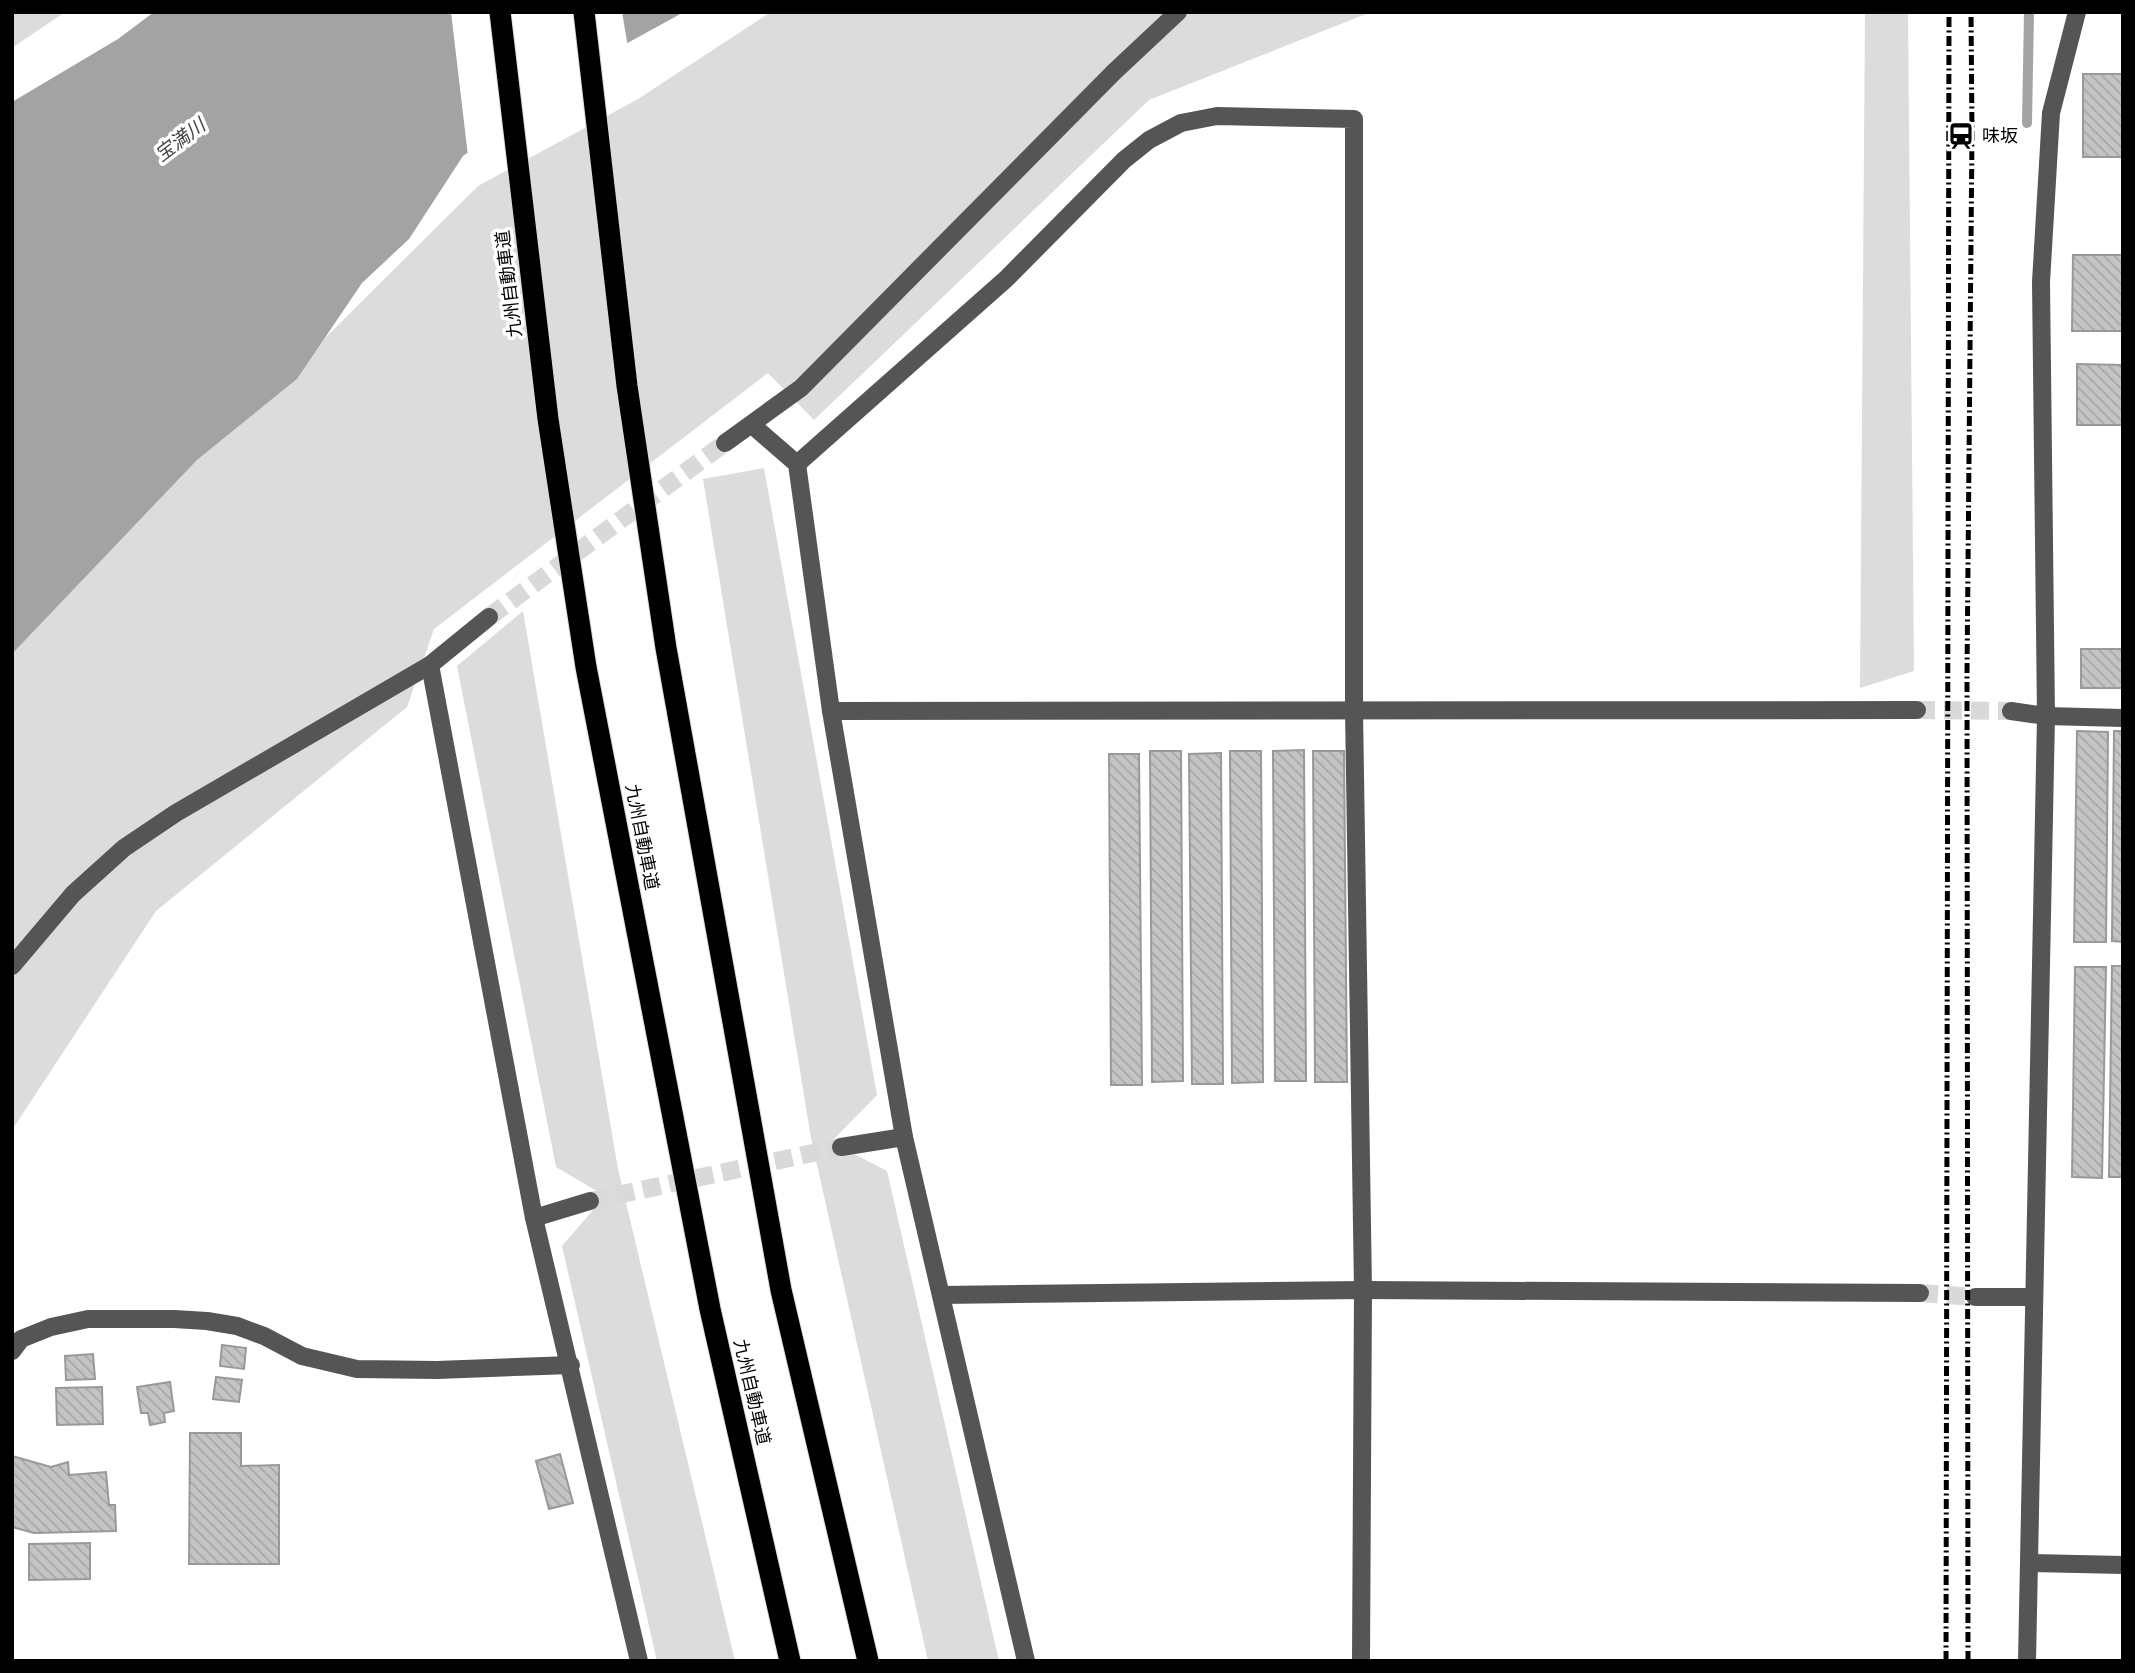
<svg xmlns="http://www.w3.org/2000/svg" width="2135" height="1673" viewBox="0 0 2135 1673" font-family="Figtree,'Noto Sans JP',sans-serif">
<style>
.grass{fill:#dcdcdc}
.water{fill:#a3a3a3}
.pier{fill:#fff}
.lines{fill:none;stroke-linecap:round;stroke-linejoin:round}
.stream{stroke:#a3a3a3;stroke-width:10}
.building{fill:url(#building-back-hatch);stroke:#999;stroke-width:2}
.minor-tunnel{stroke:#d9d9d9;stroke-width:18;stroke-dasharray:18 9;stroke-linecap:butt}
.highway-casing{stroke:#dbdbdb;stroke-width:23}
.minor{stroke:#555;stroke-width:18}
.highway{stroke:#000;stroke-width:21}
.rail{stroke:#000;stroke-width:5;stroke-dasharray:10 3.5 2 3.5;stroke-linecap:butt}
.labels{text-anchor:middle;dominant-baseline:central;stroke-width:7;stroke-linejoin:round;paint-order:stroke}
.poi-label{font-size:18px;fill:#000;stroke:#fff;text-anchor:start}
.street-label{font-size:18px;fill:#000;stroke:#fff}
.water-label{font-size:19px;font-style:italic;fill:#444;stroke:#fff}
</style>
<defs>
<pattern id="building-back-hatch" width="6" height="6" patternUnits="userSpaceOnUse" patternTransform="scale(1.75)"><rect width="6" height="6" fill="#c4c4c4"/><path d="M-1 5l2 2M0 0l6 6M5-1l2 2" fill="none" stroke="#a7a7a7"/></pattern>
</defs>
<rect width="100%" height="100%" fill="#fff"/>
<g class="grass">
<path d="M12 12H65L12 48Z"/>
<path d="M771 12H1371L1149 100 814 420 768 373 434 629 407 707 156 911 12 1130V654L197 460 297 379 324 339 478 186 638 99Z"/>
<path d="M1865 12H1908L1914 671 1860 688Z"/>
<path d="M764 468 877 1095 831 1142 887 1171 999 1661H928L811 1138 703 479Z"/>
<path d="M523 611 618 1169 735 1661H657L562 1246 605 1196 556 1167 457 666Z"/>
</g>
<path class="water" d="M154 12H684L613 51 463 156 409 239 362 283 297 379 197 460 12 654V102L118 39Z"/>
<path class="pier" d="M451 12H622L628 47 468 156Z"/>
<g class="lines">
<path class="stream" d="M2027 123 2029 12"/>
</g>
<g class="building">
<rect x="2083" y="74" width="40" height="83"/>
<path d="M2073 255H2123V331H2072Z"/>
<path d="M2077 364 2123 365V425H2077Z"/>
<rect x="2081" y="649" width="42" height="39"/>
<path d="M2077 731 2108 732 2106 942H2074Z"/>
<path d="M2114 731H2123V942L2112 941Z"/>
<path d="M1304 750 1306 1081H1275L1273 751Z"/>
<path d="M1150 751H1181L1183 1081 1152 1082Z"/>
<path d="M1230 751H1261L1263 1082 1232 1083Z"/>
<path d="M1313 751H1344L1347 1082H1315Z"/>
<path d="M1221 753 1223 1084H1192L1189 754Z"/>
<path d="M1109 754H1139L1142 1085H1111Z"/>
<path d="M2112 966H2123V1177H2109Z"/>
<path d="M2075 967H2106L2102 1178 2072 1177Z"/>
<path d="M222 1345 246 1348 244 1369 220 1366Z"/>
<path d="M93 1354 95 1379 66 1380 65 1356Z"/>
<path d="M216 1377 242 1380 239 1402 213 1399Z"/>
<path d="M170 1382 174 1411 164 1413 165 1422 150 1425 148 1413H141L137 1387Z"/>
<path d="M102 1387 103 1424 57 1425 56 1388Z"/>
<path d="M190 1433H241V1466L279 1465V1564H189Z"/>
<path d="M560 1454 573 1503 549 1509 536 1461Z"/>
<path d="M12 1456 51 1467 68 1462 69 1475 106 1472 109 1505H115L116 1531 34 1533 12 1527Z"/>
<path d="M90 1543V1579L29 1580V1544Z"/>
</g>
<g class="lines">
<g class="minor-tunnel">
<path d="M489 617 725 443"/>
<path d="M1917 710 2011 711"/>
<path d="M590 1201 841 1147"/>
<path d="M1920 1293 1975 1297"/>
</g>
<defs>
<g id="highway">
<path d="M500 12 548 419 586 667 710 1309 790 1661"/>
<path d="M584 12 627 386 666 648 781 1290 868 1661"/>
</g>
</defs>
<use href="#highway" class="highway-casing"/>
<g class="minor">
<path d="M752 425 797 464 831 711 904 1137 1026 1661"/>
<path d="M725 443 801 388 1114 72 1178 12"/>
<path d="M797 464 1006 279 1124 160 1149 140 1181 123 1217 116 1354 119V710L1363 1290 1361 1661"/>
<path d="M430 665 534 1218 639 1661"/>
<path d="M831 711 1917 710"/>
<path d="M2011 711 2046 716 2123 718"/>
<path d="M12 966 73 894 124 848 176 813 430 665 489 617"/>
<path d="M841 1147 904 1137"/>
<path d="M534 1218 590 1201"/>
<path d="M941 1295 1363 1290 1920 1293"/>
<path d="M1975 1297H2033"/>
<path d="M12 1351 21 1339 51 1327 88 1319H174L207 1321 237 1326 264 1336 302 1356 357 1369 437 1370 571 1365"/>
<path d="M2030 1563 2123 1565"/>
<path d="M2027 1661 2046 716 2041 282 2051 113 2077 12"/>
</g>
<use href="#highway" class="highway"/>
<g class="rail">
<path d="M1946 1661 1949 12"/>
<path d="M1968 1661 1967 674 1972 135 1971 12"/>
</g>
</g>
<defs>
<symbol id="station-bare" viewBox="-9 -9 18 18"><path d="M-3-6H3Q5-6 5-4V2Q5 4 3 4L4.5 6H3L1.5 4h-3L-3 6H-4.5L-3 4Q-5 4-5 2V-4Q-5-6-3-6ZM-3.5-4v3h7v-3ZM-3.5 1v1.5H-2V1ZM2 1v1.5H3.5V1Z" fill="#000" stroke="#fff" stroke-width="2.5" paint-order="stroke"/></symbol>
</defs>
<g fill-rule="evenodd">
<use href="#station-bare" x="1942" y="117" width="38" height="38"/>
</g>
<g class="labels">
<g class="poi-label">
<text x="1982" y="136">味坂</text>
</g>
<g class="street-label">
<text transform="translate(509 284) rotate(-97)">九州自動車道</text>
<text transform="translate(642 837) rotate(79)">九州自動車道</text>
<text transform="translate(752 1392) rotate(77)">九州自動車道</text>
</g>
<g class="water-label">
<text transform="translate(180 140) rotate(-37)">宝満川</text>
</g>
</g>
<rect width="2135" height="1673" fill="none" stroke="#000000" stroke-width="28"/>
</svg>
